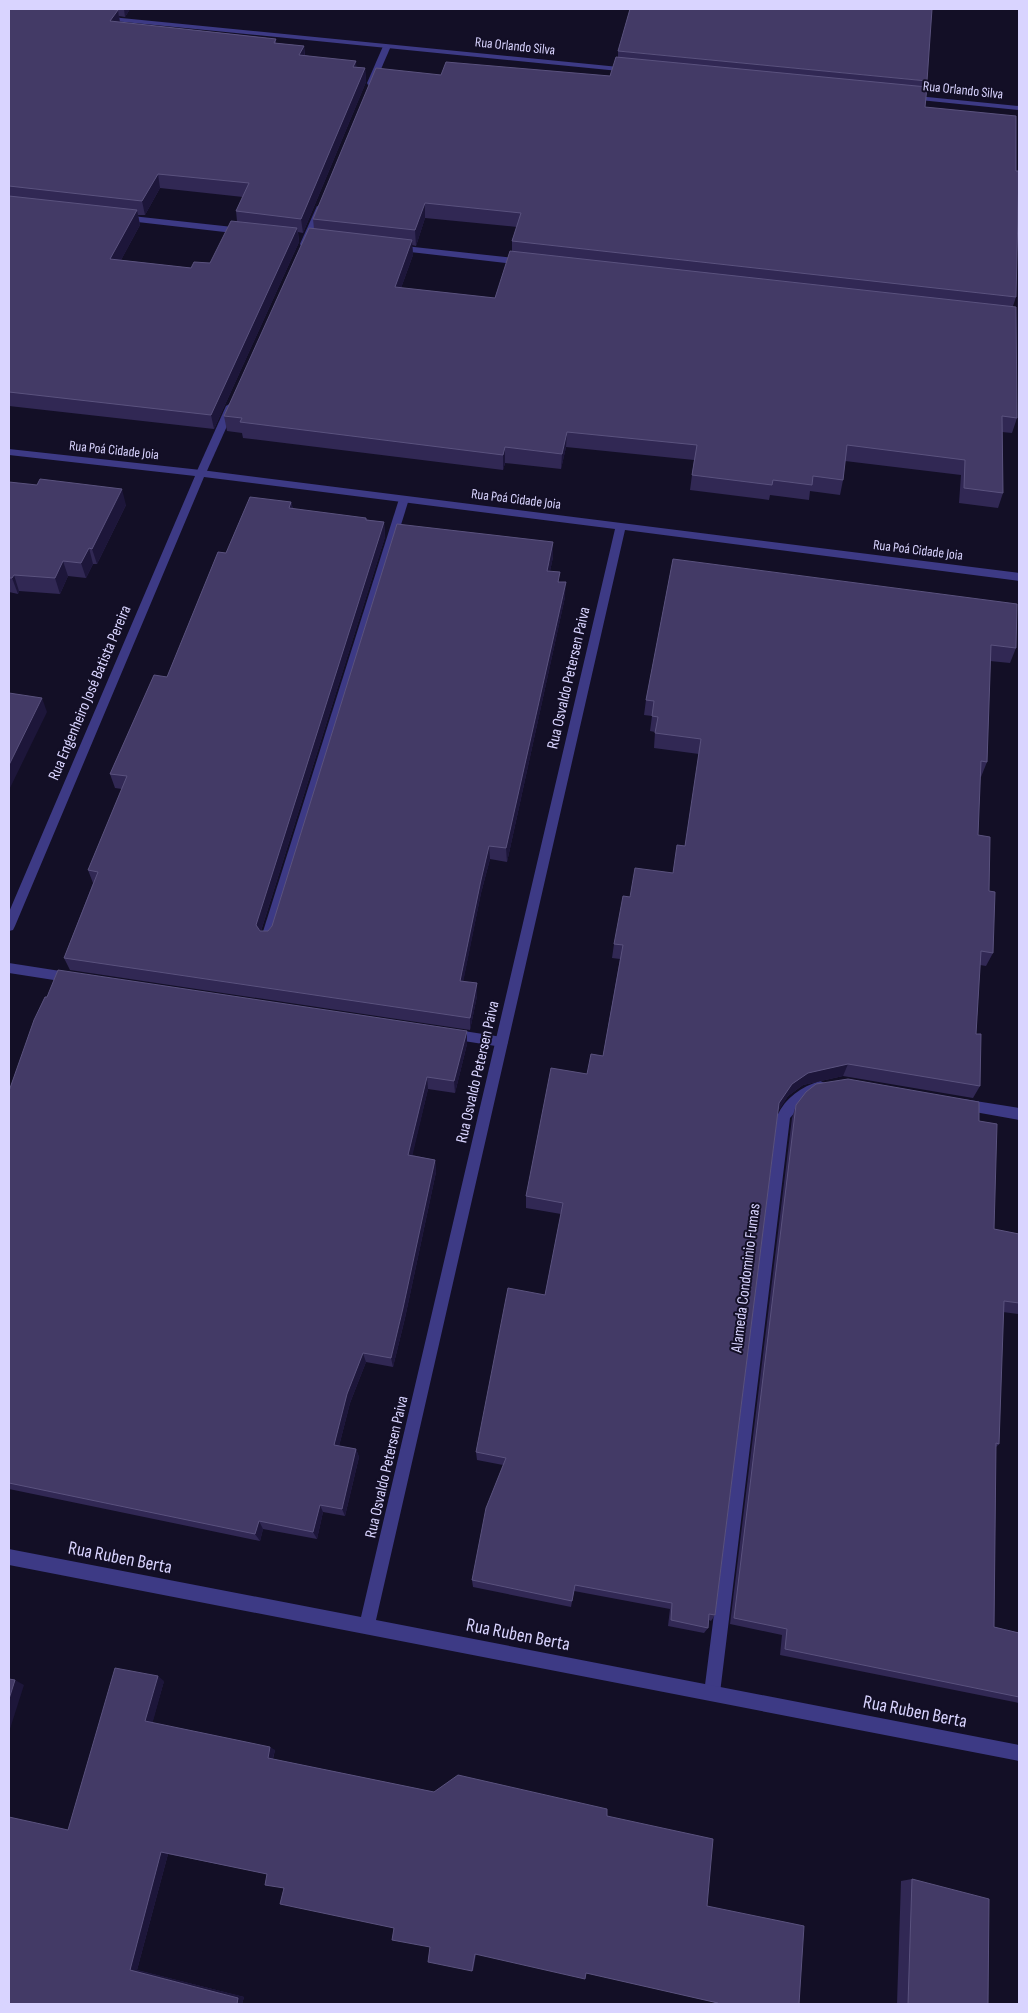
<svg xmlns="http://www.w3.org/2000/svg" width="1028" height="2013" viewBox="0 0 1028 2013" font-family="'Sofia Sans Condensed',sans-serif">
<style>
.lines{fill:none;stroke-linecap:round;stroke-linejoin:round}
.lane{fill:#3d3a85;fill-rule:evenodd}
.street{fill:#3d3a85;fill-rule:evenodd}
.wall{fill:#312854;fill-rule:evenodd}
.shaded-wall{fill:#1d163a}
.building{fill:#433a66;stroke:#5a527e}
.labels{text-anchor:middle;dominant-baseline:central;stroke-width:4;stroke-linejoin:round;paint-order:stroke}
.far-street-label{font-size:14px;fill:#d9d4ff;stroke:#130f26}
.street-label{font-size:16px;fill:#d9d4ff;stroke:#130f26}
.near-street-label{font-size:19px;fill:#d9d4ff;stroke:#130f26}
</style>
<rect width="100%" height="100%" fill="#130f26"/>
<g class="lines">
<g class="lane">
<path d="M384 44 391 46 375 83 368 85 367 83Z"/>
<path d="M317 206 324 208 308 244 301 246 300 244Z"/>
<path d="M231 403 236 406 206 473 204 475H198L196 473 226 406Z"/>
<path d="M404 496 409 499 273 938 271 942H263L261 938 399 499Z"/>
<path d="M9 963 73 973 77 974 79 978 77 982 73 983 9 973Z"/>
<path d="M451 1029 502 1037 506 1038 508 1042 506 1046 502 1047 451 1039 447 1038 445 1034 447 1030Z"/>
<path d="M820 1081 825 1083 826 1087 825 1091 804 1102 790 1118 720 1693 718 1699 712 1701 706 1699 704 1693 777 1116C786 1097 801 1087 820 1081Z"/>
<path d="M963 1099 1019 1108V1120L958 1109 956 1105 958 1101Z"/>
</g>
<g class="street">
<path d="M101 16 629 68 633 70 629 72 104 20 100 18Z"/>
<path d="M907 95 1019 106V110L910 99 906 97Z"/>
<path d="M123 215 242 228 246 231 242 234 120 220 119 218Z"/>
<path d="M396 245 523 259 527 262 523 265 393 250V246Z"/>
<path d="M9 449 201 470 1019 573V581L625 530 376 1620 1019 1745V1761L9 1565V1549L361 1617 615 529 204 477 15 926 13 930 9 931V912L195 476 9 455Z"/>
</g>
</g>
<g class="wall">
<path d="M9 9H130L125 17 119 16 120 22 276 39V43L304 46 305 55 357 67 365 68 366 82 303 233 298 232 299 242 214 429 9 406ZM160 188 243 197 236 211 237 221 210 263 191 268 121 260 140 225 138 215H145Z"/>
<path d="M618 51 927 81 926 87 925 107 1016 171V297L1013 306 1017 418 1012 433 1002 432 1003 493 998 508 959 503 961 475 845 461 843 480 840 495 810 491 809 500 770 495 769 500 690 490 694 460 566 447 561 469 505 463 503 470 243 438 242 433 227 431 224 416 314 229 313 219 441 75 610 76 618 57ZM425 218 517 227 512 241V251L495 298 401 288 413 255 412 245 416 246Z"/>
<path d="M9 482 126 505 97 564H93L86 578 68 576 60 594 19 591 18 594 9 592Z"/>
<path d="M291 502 293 509 384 522 385 537 261 931H268L553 542V557L550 571 559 582 565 597 507 862 490 859 481 893 463 981 477 996 470 1030 70 970 64 958 93 883 88 870 122 789 115 788 110 774 167 677 226 553Z"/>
<path d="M673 559 1016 648 1010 663 990 661 987 762 981 777H980L978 835 989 891 993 953 986 966 980 965 976 1034 980 1086 973 1098 843 1076 803 1085 788 1096 778 1111 715 1615 711 1621 709 1620 708 1628 704 1633 668 1626 670 1609 574 1591 571 1607 473 1587 472 1580 503 1465 477 1460 476 1452 545 1295 561 1214 526 1208V1196L587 1074 603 1056 620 959 612 958 614 944 630 897 673 873 685 846 699 754 654 748 655 732 650 731 652 716 644 715 646 700Z"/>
<path d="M467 1044 455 1093 428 1089 412 1155 435 1160 436 1172 405 1318 393 1367 366 1362 350 1403 339 1446 356 1449 359 1457 345 1516 323 1512 317 1539 263 1529 260 1541 9 1489V1091Z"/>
<path d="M796 1105 979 1121 994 1229 1019 1234V1314L1003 1312 999 1444 996 1447 994 1627 1019 1633V1703L780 1655 782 1635 730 1624 792 1118Z"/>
<path d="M164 1681 152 1723 275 1750 273 1759 434 1792 607 1816 707 1906 799 2004H713L714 2002 586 1973 476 1954 473 1971H472L430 1947 394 1928 284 1889 267 1874 168 1854 137 1970 244 1997 242 2004H9L68 1830Z"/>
<path d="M912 1879 988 2004H897L901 1881Z"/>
</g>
<g class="shaded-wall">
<path d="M124 9H130L125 17Z"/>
<path d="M118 10 120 24 110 21Z"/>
<path d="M304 46 305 60 299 55Z"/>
<path d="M356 61 357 75 353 67Z"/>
<path d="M365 68 366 82 303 233 301 219Z"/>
<path d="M158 174 160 188 145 215 142 201Z"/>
<path d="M425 203V218L416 246 415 230Z"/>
<path d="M137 210 140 225 114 273 110 259Z"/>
<path d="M297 228 299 242 214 429 211 415Z"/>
<path d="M412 240 413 255 396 302 395 287Z"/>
<path d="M567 432 566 447 561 469 562 454Z"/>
<path d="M505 447V463L503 470V455Z"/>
<path d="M122 489 126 505 97 564 92 549Z"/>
<path d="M291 502 294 517 289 508Z"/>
<path d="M384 522 385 537 259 937 256 925Z"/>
<path d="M553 542V557L547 585V571Z"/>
<path d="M89 548 93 564 86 578 81 563Z"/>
<path d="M63 561 68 576 60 594 55 578Z"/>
<path d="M14 575 19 591 18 594 12 578Z"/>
<path d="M566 582 565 597 507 862 506 848Z"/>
<path d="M42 698 47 712 9 790V765Z"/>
<path d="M489 846 490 859 481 893 461 993 460 981 481 880Z"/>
<path d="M477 983V996L470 1030V1018Z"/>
<path d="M467 1031V1044L455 1093 454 1081Z"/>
<path d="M848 1064 843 1076 803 1085 788 1096 775 1116 779 1103 792 1084 808 1073Z"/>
<path d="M427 1077 428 1089 410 1166 408 1155Z"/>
<path d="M435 1160 436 1172 405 1318 393 1367 391 1358Z"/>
<path d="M363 1353 366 1362 350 1403 337 1454 334 1445 347 1394Z"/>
<path d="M356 1449 359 1457 345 1516 342 1509Z"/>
<path d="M320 1505 323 1512 317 1539 313 1532Z"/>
<path d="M259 1521 263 1529 260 1541 255 1534Z"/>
<path d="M158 1676 164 1681 152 1725 145 1721Z"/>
<path d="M15 1680 24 1685 9 1732V1699Z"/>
<path d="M270 1747 275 1750 272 1761 268 1758Z"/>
<path d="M161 1852 168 1854 137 1970 244 1997 242 2004H237L130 1970Z"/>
</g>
<g class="building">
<path d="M9 9H109L118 10 110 21 276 39 274 43 304 46 299 55 356 61 353 67 365 68 301 219 236 211 249 183 158 174 142 201 9 186Z"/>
<path d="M630 9H932L927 81 618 51Z"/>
<path d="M616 57 927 87 925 107 1016 116V171H1019L1016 297 512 241 521 213 425 203 415 230 313 219 376 68 441 75 446 62 610 76Z"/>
<path d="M9 196 137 210 110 259 191 268 194 262 210 263 231 221 297 228 211 415 9 392Z"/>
<path d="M309 228 412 240 395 287 495 298 510 251 1016 307 1017 418 1002 416 1003 493 964 488 965 460 847 445 843 480 813 476 812 485 773 480 772 485 692 475 697 445 567 432 562 454 505 447 503 455 240 422 242 418 224 416Z"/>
<path d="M40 479 122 489 92 549 89 548 81 563 63 561 55 578 14 575 12 578H9V482L37 485Z"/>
<path d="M250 497 291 502 289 508 366 518V520L384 522 256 925 260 931H268L272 926 397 524 553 542 547 571 560 572 558 582H566L506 848 489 846 481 880 460 981 477 983 470 1018 64 958 98 872 88 870 127 776 110 774 154 675 167 677 218 552 226 553Z"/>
<path d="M673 559 1017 604 1016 648 991 645 987 762 981 761 978 835 990 837 989 891 995 892 993 953 981 951 976 1034H981L980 1086 848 1064 808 1073 792 1084 779 1103 715 1615 709 1614 708 1628 671 1620 672 1603 575 1585 572 1601 472 1580 486 1508 506 1458 476 1452 508 1288 545 1295 563 1203 526 1196 551 1068 587 1074 591 1054 603 1056 623 945 614 944 623 896 630 897 635 868 673 873 677 845 685 846 701 739 655 733 658 717 652 716 654 701 646 700Z"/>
<path d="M9 693 42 698 9 765Z"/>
<path d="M58 970 467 1031 454 1081 427 1077 408 1155 435 1160 403 1308 391 1358 363 1353 347 1394 334 1445 356 1449 342 1509 320 1505 313 1532 259 1521 255 1534 9 1483V1091L34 1020 45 997H47Z"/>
<path d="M848 1079 979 1102V1121L997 1124 994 1229 1019 1234V1303L1004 1301 999 1444 996 1443 994 1627 1019 1633V1697L785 1649 787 1629 734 1618 796 1105 806 1092 816 1084Z"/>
<path d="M115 1668 158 1676 145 1721 270 1747 268 1758 434 1792 458 1775 607 1809V1816L713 1839 707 1906 804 1926 799 2004H717L718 2003 586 1973 585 1979 475 1954 472 1971 428 1962 430 1947 392 1940 394 1928 280 1904 284 1888 265 1885 267 1874 161 1852 130 1970 238 1998 237 2004H9V1817L68 1830Z"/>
<path d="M9 1679 15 1680 9 1699Z"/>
<path d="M912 1879 989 1899 988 2004H908Z"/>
</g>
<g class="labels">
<g class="far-street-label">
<text transform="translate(515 46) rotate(6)">Rua Orlando Silva</text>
<text transform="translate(963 90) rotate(6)">Rua Orlando Silva</text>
<text transform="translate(114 450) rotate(6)">Rua Poá Cidade Joia</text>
<text transform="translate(516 499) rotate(7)">Rua Poá Cidade Joia</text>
<text transform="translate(918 550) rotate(7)">Rua Poá Cidade Joia</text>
</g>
<g class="street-label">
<text transform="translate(569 678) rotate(-77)">Rua Osvaldo Petersen Paiva</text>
<text transform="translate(90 693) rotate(-67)">Rua Engenheiro José Batista Pereira</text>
<text transform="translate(478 1072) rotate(-77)">Rua Osvaldo Petersen Paiva</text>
<text transform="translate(746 1278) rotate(-83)">Alameda Condominio Fumas</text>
<text transform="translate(387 1467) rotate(-77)">Rua Osvaldo Petersen Paiva</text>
</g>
<g class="near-street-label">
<text transform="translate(120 1558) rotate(11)">Rua Ruben Berta</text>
<text transform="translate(518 1635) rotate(11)">Rua Ruben Berta</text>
<text transform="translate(915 1712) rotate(11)">Rua Ruben Berta</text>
</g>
</g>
<rect width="1028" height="2013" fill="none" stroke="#d9d4ff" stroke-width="20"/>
</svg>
